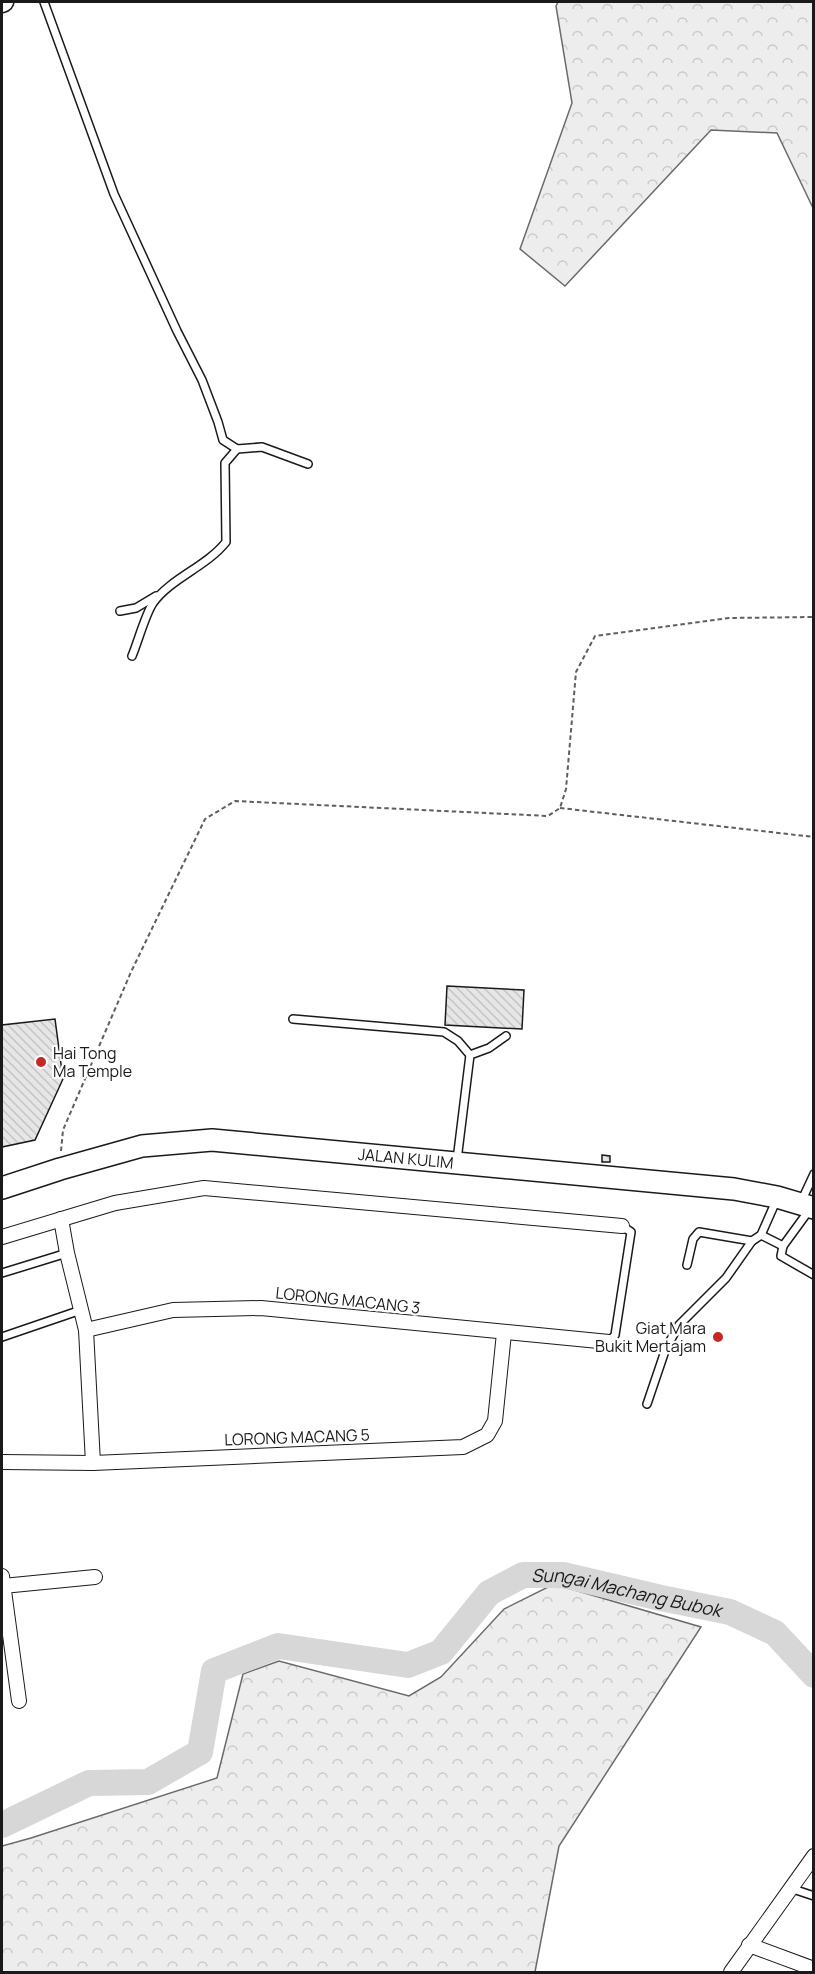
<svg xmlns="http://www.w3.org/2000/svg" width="815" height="1974" viewBox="0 0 815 1974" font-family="Manrope,sans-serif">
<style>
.forest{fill:url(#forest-crowns);stroke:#6a6a6a;stroke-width:1.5}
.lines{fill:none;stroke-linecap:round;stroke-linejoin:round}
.river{stroke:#d7d7d7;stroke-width:26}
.building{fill:url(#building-back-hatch);stroke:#1a1a1a;stroke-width:1.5}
.lane-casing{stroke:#1a1a1a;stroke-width:10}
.street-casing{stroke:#1a1a1a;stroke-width:16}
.secondary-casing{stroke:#1a1a1a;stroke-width:21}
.primary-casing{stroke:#1a1a1a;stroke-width:24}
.path{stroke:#5f5f5f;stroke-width:2;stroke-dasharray:4.5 3;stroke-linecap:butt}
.lane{stroke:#fff;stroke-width:7}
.street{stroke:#fff;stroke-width:14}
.secondary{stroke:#fff;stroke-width:18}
.primary{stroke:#fff;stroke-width:21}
.poi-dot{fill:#c62828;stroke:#fff;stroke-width:2}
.labels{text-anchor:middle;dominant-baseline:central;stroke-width:4.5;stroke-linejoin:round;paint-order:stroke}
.poi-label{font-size:16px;fill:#1a1a1a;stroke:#fff;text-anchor:start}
.street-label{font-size:16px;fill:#1a1a1a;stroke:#fff}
.water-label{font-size:18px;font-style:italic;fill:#1a1a1a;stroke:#fff}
</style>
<defs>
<pattern id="forest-crowns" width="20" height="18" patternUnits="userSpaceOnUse" patternTransform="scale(1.5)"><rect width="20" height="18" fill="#ededed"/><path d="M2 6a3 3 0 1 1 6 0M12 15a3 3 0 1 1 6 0" fill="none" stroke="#cbcbcb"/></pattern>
<pattern id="building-back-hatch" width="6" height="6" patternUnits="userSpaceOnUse" patternTransform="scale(1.5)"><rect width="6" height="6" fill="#e6e6e6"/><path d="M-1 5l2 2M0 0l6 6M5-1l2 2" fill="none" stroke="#c5c5c5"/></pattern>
</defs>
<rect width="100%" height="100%" fill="#fff"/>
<g class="forest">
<path d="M558 2H813V208L777 133 711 130 565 286 520 249 572 103 556 6Z"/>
<path d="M554 1584 701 1627 559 1846 535 1972H2V1846L31 1838 217 1778 243 1674 279 1661 409 1696 441 1677 504 1609Z"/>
</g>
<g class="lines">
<path class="river" id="s1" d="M2 1825 89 1783 148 1782 200 1752 214 1671 278 1646 408 1665 441 1652 489 1593 523 1575H563L661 1598 730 1612 775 1633 814 1675"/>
</g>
<g class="building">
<path d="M447 986 524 990 522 1029 445 1025Z"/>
<path d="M55 1019 63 1079 35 1140 2 1147V1025Z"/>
<path d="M602 1155 610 1156V1162H602Z"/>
</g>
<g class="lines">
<defs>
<g id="lane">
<path d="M44 2 114 194 177 331 202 380 218 422 223 440 237 449 262 447 308 464"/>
<path d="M120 611 136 608 156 596"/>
<path d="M132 656C138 642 145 615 153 603 171 578 206 567 226 542L225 463 237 449"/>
<path d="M293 1019 444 1032 458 1041 470 1055"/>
<path d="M457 1160 470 1055 489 1048 506 1036"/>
<path d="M801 1202 814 1174"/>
<path d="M810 1209 783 1246 781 1256 814 1275"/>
<path d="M761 1235 783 1246"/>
<path d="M687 1265 693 1239 699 1232 752 1241 761 1235 776 1201"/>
<path d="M2 1273 67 1253"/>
<path d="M2 1337 81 1310"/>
<path d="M609 1342 615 1335 631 1232 622 1226"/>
<path d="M647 1404 666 1348 679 1325 726 1278 752 1241"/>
<path d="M790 1888 814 1896"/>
</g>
<g id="street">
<path d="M61 1219 67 1253 86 1330 93 1463"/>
<path d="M2 1237 115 1203 204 1188 622 1226"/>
<path d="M86 1330 173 1310 261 1308 609 1342"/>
<path d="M2 1462 93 1463 463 1447 487 1435 495 1421 504 1333"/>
<path d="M2 1576 19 1701"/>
<path d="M3 1586 95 1577"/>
<path d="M749 1945 814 1969"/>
<path d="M731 1972 814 1856"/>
</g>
<path id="secondary" d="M2 3 4 2"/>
<g id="primary">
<path id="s2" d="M2 1188 60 1169 142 1146 212 1140 734 1189 777 1197 814 1208"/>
</g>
</defs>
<use href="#lane" class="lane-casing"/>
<use href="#street" class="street-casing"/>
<use href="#secondary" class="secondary-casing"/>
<use href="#primary" class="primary-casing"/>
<g class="path">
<path d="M560 808 814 837"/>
<path d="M61 1151 63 1130 131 972 205 819 235 801 548 816 560 808 566 789 576 672 595 636 729 618 814 617"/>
</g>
<use href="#lane" class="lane"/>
<use href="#street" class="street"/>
<use href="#secondary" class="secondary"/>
<use href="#primary" class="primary"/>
</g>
<g class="poi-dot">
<circle cx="41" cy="1062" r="6"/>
<circle cx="718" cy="1337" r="6"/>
</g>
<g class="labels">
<g class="poi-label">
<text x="53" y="1053">Hai Tong<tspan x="53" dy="18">Ma Temple</tspan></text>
<text x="706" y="1328" text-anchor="end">Giat Mara<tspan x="706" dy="18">Bukit Mertajam</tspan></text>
</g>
<g class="street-label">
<text stroke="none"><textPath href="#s2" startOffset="411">JALAN KULIM</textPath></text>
<text transform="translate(348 1300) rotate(6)">LORONG MACANG 3</text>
<text transform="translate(297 1437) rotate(-2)">LORONG MACANG 5</text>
</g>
<g class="water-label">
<text stroke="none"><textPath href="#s1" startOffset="753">Sungai Machang Bubok</textPath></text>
</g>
</g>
<rect width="815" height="1974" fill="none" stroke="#1a1a1a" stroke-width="6"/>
</svg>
